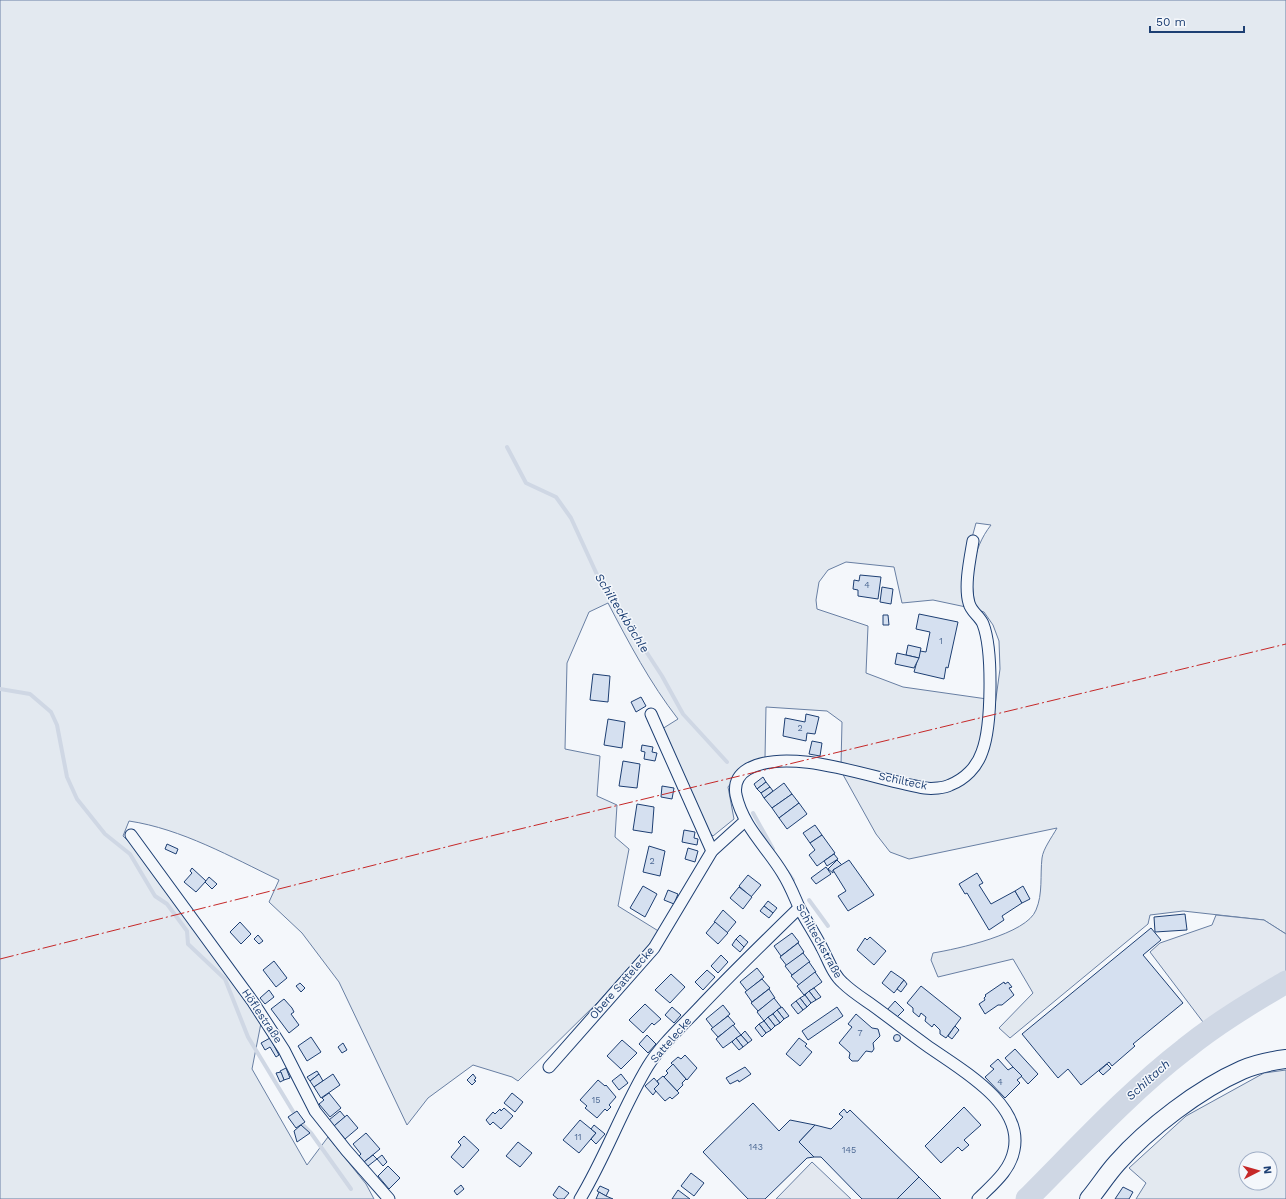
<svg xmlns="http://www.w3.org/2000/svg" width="1286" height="1199" viewBox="0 0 1286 1199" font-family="'Work Sans',sans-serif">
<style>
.green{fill:#e3e9f0;stroke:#687fa3;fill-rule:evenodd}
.parking{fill:#e3e8f0;stroke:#687fa3}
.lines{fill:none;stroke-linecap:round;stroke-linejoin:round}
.stream{stroke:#cfd7e4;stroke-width:4}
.river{stroke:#cfd7e4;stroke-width:23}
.building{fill:#d5e0f0;stroke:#1d3f73}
.minor-casing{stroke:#1d3f73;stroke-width:13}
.primary-casing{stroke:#1d3f73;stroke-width:20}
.minor{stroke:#f4f7fb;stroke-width:11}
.primary{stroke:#f4f7fb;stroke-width:18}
.power{stroke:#c62828;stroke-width:1;stroke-dasharray:14 3 2 3;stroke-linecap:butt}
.labels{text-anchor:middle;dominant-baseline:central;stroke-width:3;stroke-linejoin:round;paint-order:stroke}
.number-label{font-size:9px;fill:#4b6792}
.street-label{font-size:11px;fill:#1d3f73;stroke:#f4f7fb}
.water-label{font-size:12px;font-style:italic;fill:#1d3f73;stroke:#f4f7fb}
</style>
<rect width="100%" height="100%" fill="#f4f7fb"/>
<g class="green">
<path d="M0 0H1286V934L1264 920 1183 911 1150 915 1148 924 1010 1038 999 1028 1033 993 1013 959 938 977 931 960 933 953C957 949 1027 934 1036 910 1043 894 1040 875 1042 858 1043 849 1052 837 1057 828L909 859 890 852 876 834 841 771 919 791H937L966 782 977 767 990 742 1000 669 999 641 993 625 984 612 975 609C969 580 972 549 991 525L976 523 964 567 966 607 933 600 902 603 894 567 846 562 828 570 819 582 816 600 817 609 868 626 866 673 903 687 987 699C987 715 985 732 980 747 974 766 951 785 931 784 906 784 867 771 841 765L842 722 827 711 766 707 765 758C746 764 740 771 728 787L734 819 713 836 703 826 662 729 678 719C650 683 629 643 608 603L589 612 567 663 565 749 600 756 597 796 617 805 615 837 629 849 618 906 660 932 598 1002 518 1081 512 1077 473 1065 428 1098 407 1125 339 982 302 933 269 902 279 880C231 857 182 829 129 821L123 836 139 852 261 1023 252 1069 307 1165 328 1137 366 1184 374 1199H0Z"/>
<path d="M1286 1070V1199H1136L1146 1183 1129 1168 1186 1116 1264 1073ZM1246 1159H1270V1183H1246Z"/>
</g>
<g class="parking">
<path d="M1216 915 1264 920 1286 934V973L1260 986 1258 996 1206 1026 1150 952 1160 943 1212 925Z"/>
<path d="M812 1162 851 1199H776Z"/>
</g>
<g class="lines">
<g class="stream">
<path d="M507 447 526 483 556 497 571 518 599 579 662 676 683 714 727 762"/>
<path d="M0 689 30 694 51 712 57 725 67 777 77 799 105 834 130 854 155 896 167 904 187 931 188 944 225 979 248 1037 294 1113"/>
<path d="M753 813 773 849"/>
<path d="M788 873 793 880"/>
<path d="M809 900 828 926"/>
<path d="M302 1124 311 1133 351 1189"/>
</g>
<path class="river" d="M1027 1199C1078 1148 1128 1093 1185 1049 1217 1023 1251 1003 1286 982"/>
</g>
<g class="building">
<path d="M860 575 881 577 878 599 858 596V590L853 589 854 580 859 581Z"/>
<path d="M882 587 893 589 891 604 880 602Z"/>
<path d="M919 614 958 622 948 668 946 667 944 679 914 672 920 651 926 652 930 632 916 629Z"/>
<path d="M883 615H888L889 625H883Z"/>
<path d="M908 645 921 648 919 658 906 655Z"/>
<path d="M897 653 919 658 914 668 895 664Z"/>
<path d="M593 674 610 676 608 702 590 700Z"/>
<path d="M641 697 646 706 636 712 631 702Z"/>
<path d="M806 714 819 717 815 734 807 733 806 741 783 736 785 718 805 722Z"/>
<path d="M608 719 625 722 622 748 604 745Z"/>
<path d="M812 741 822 743 820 756 809 754Z"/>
<path d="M642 745 653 747 652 752 657 753 655 761 644 759 645 752 641 751Z"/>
<path d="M623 761 640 764 637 788 619 786Z"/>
<path d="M763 777 766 782 757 789 754 784Z"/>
<path d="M766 782 770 787 761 793 757 789Z"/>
<path d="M784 783 792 794 772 808 764 798Z"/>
<path d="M662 786 674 788 672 799 661 797Z"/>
<path d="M770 787 773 791 764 798 761 793Z"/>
<path d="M792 794 799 803 779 818 772 808Z"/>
<path d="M799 803 807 814 787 829 779 818Z"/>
<path d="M637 804 654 807 652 833 633 830Z"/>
<path d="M815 825 822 835 810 843 803 833Z"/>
<path d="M684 830 695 832 694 838 698 839 697 845 682 842Z"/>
<path d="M822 835 835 853 817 866 809 855 815 850 810 843Z"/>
<path d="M167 844 178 849 176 854 165 849Z"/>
<path d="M649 846 665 851 660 876 643 872Z"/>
<path d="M688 848 698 851 695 862 685 859Z"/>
<path d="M834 854 838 859 827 866 824 861Z"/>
<path d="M837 860 842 865 833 870V873L828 869Z"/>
<path d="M849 860 874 895 848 911 838 896 846 891 833 870Z"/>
<path d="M826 867 831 874 816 884 811 878Z"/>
<path d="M192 868 206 881 196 892 184 882 192 873 190 871Z"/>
<path d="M977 873 983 883 979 885 991 904 1015 891 1022 903 1002 916 1004 920 989 930 967 893 965 894 959 884Z"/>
<path d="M748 875 761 885 751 897 739 886Z"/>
<path d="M209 877 217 884 212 889 205 882Z"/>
<path d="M643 886 657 894 645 917 630 908Z"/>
<path d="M1023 886 1030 899 1022 903 1015 891Z"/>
<path d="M739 887 752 897 743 909 730 898Z"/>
<path d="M668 890 678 894 674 904 664 900Z"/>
<path d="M768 901 777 908 773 913 764 906Z"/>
<path d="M764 906 773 913 769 918 760 911Z"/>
<path d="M723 910 736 922 727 933 714 922Z"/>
<path d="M1185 914 1187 930 1155 932 1154 917Z"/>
<path d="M240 922 251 934 241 944 230 932Z"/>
<path d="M715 922 728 933 718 944 706 933Z"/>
<path d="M1151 928 1161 940 1143 955 1183 1003 1133 1044 1135 1046 1112 1066 1109 1062 1081 1085 1068 1069 1058 1078 1022 1034Z"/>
<path d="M792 933 799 942 781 956 774 946Z"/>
<path d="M258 935 263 941 259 944 254 939Z"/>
<path d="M740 935 748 942 744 947 736 939Z"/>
<path d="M870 937 886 951 874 965 857 950 865 938 867 940Z"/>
<path d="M736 939 744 947 740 952 732 945Z"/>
<path d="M798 943 804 952 787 966 780 957Z"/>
<path d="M803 953 810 962 792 975 785 966Z"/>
<path d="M721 955 728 962 718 973 711 966Z"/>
<path d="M274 961 287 978 276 987 263 970Z"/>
<path d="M809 962 816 972 799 985 791 976Z"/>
<path d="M757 968 764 977 747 991 740 982Z"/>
<path d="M707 970 715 977 703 990 695 982Z"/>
<path d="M891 971 904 980 894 993 882 983Z"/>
<path d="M815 972 822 982 804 995 797 986Z"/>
<path d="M671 974 685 987 670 1003 655 990Z"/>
<path d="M762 979 770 988 752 1002 745 992Z"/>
<path d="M904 980 907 984 901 992 897 989Z"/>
<path d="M1004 982 1005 984 1008 982 1012 987 1009 988 1014 995 1002 1005H998L985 1014 979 1004 985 1000 984 998 986 996 985 995Z"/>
<path d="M300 983 305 988 301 992 296 986Z"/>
<path d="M921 986 961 1018 946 1038 940 1034V1030L934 1024 932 1027 925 1021 926 1017 921 1013 919 1017 913 1012V1008L907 1003Z"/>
<path d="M814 988 821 997 816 1000 809 991Z"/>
<path d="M769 989 775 998 758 1011 751 1003Z"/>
<path d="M269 990 274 997 265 1004 260 998Z"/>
<path d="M809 991 816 1000 811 1003 805 995Z"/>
<path d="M805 995 811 1003 807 1007 800 998Z"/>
<path d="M774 998 781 1007 764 1021 757 1012Z"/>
<path d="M800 998 807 1007 803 1010 796 1001Z"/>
<path d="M284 999 292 1008 294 1012 291 1014 299 1025 289 1033 271 1009Z"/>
<path d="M796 1001 803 1010 798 1014 791 1005Z"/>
<path d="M895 1001 904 1010 896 1018 887 1010Z"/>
<path d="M645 1004 661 1019 654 1025 652 1023 643 1033 629 1020Z"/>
<path d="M723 1005 730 1014 713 1028 706 1019Z"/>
<path d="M672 1007 681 1015 674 1023 665 1015Z"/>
<path d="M782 1007 789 1016 784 1019 777 1010Z"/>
<path d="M837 1007 843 1016 808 1040 802 1031Z"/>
<path d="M777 1010 784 1019 780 1023 773 1014Z"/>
<path d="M773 1014 780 1023 775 1026 768 1017Z"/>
<path d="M856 1014 872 1028 878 1029 880 1036 873 1043 874 1049 872 1052 866 1051 858 1061H852L849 1058 850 1053 839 1043 852 1027 848 1024Z"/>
<path d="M728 1016 735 1024 718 1037 711 1029Z"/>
<path d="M768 1017 775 1026 771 1030 764 1021Z"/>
<path d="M764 1021 771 1030 766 1033 759 1024Z"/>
<path d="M759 1024 766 1033 762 1037 755 1028Z"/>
<path d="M733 1025 741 1035 723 1048 716 1039Z"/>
<path d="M955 1026 959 1030 952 1039 948 1036Z"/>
<path d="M745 1031 752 1040 748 1043 741 1035Z"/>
<circle cx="897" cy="1038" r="3.5"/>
<path d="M647 1035 656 1044 648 1053 639 1044Z"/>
<path d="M741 1035 748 1043 743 1047 736 1038Z"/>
<path d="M311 1037 321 1052 307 1061 298 1046Z"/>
<path d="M270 1038 279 1055 276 1057 270 1047 265 1050 261 1043Z"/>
<path d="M736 1038 743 1047 739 1050 732 1042Z"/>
<path d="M799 1038 807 1044 805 1046 812 1052 800 1066 786 1054Z"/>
<path d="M622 1040 637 1053 621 1069 607 1056Z"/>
<path d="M343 1043 347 1050 342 1053 338 1047Z"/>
<path d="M1015 1049 1038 1074 1028 1084 1005 1058Z"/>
<path d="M685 1055 697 1068 687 1080 671 1063 678 1057 681 1059Z"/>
<path d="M998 1059 1008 1070 1013 1067 1022 1076 1017 1080 1020 1083 1005 1098 985 1077 994 1069 990 1066Z"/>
<path d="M673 1064 686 1079 682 1083 683 1085 677 1091 664 1077 668 1073 666 1071Z"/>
<path d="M1107 1064 1111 1068 1103 1075 1099 1071Z"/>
<path d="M745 1067 751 1074 739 1082 738 1080 730 1084 726 1078Z"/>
<path d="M286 1068 290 1078 284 1080 280 1071Z"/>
<path d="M317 1071 319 1074 310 1081 307 1077Z"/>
<path d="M281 1072 284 1080 280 1082 276 1073Z"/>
<path d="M319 1074 323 1081 314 1087 310 1081Z"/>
<path d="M333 1074 340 1085 321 1098 314 1087Z"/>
<path d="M473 1074 476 1078 474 1080 476 1081 472 1085 467 1080Z"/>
<path d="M621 1074 628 1083 619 1090 612 1081Z"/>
<path d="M663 1076 679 1093 672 1099 670 1097 665 1101 654 1089 659 1084 657 1081Z"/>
<path d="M654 1078 659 1084 654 1089 656 1091 653 1095 645 1086Z"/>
<path d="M598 1080 605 1086 606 1085 616 1097 609 1105 611 1107 607 1111 605 1109 597 1118 585 1108 587 1106 580 1100Z"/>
<path d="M329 1093 341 1108 330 1117 319 1104 324 1100 322 1098Z"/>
<path d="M512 1093 523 1102 515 1112 504 1103Z"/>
<path d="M753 1103 779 1131 790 1120 815 1125 799 1142 814 1157 807 1158 765 1199H748L703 1152Z"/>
<path d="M964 1107 981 1125 964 1140 969 1145 962 1151 958 1147 941 1163 925 1146Z"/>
<path d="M504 1108 513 1116 501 1129 493 1122 490 1125 486 1120 493 1112 495 1114 500 1109 501 1111Z"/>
<path d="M844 1109 847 1113 850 1110 919 1177 897 1199H862L821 1157H814L799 1142 815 1125 831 1129 843 1117 839 1114Z"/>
<path d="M297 1111 305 1122 296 1128 288 1117Z"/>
<path d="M340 1111 345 1117 334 1126 329 1120Z"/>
<path d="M347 1115 358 1128 345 1139 334 1126Z"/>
<path d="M580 1120 596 1133 579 1153 563 1140Z"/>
<path d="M301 1125 310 1133 297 1142 294 1131Z"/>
<path d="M594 1125 605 1134 596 1144 591 1139 596 1133 591 1129Z"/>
<path d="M366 1133 380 1149 364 1162 359 1156 361 1154 353 1144Z"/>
<path d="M464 1136 479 1150 463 1168 451 1157 461 1145 458 1142Z"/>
<path d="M518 1142 532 1153 520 1167 506 1156Z"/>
<path d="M373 1155 377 1159 368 1166 364 1162Z"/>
<path d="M382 1155 387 1162 383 1166 377 1159Z"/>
<path d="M388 1166 400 1178 389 1189 378 1176Z"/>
<path d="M691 1173 704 1183 694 1196 681 1186Z"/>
<path d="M919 1177 941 1199H897Z"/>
<path d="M461 1185 464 1189 457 1195 454 1191Z"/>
<path d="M559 1186 569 1193 564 1199H558L553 1195Z"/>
<path d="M600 1186 609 1190 606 1196 597 1191Z"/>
<path d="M1123 1187 1133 1192 1129 1199H1115Z"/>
<path d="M678 1190 690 1199H672Z"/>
<path d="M599 1192 606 1196 613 1199H596Z"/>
</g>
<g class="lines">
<defs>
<g id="minor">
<path d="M973 541C970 559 964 586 969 603 971 612 980 616 983 624 993 650 992 726 982 752 977 767 965 779 950 785 944 788 932 789 925 788 878 781 791 745 748 769 738 775 734 784 736 795 743 827 767 847 783 874 790 885 794 896 799 907 806 921 815 934 822 948 828 959 833 975 843 983 851 991 862 998 872 1005 890 1018 908 1032 926 1045 958 1068 1024 1103 1014 1150 1010 1171 993 1184 978 1199"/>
<path d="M651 714 712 851"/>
<path d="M131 835 253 1002 284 1050 315 1111 346 1150 389 1199"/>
<path d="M549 1067 654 948 712 851 745 821"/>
<path d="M580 1199C606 1156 622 1109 648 1066 661 1045 681 1027 698 1009 731 974 765 941 799 908"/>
</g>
<path id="primary" d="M1089 1199C1099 1187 1107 1174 1117 1163 1148 1128 1199 1089 1242 1070 1256 1064 1271 1061 1286 1059"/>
</defs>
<use href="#minor" class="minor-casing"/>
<use href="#primary" class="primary-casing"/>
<use href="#minor" class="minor"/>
<use href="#primary" class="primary"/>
<path class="power" d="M0 959 462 843 1286 644"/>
</g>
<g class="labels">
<g class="number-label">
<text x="867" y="585">4</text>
<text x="941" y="641">1</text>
<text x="800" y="728">2</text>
<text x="652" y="861">2</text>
<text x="860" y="1033">7</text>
<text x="1000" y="1082">4</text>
<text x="596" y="1100">15</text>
<text x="578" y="1137">11</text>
<text x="756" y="1147">143</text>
<text x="849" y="1150">145</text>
</g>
<g class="street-label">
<text transform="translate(903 781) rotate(12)">Schilteck</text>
<text transform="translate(819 941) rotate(61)">Schilteckstraße</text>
<text transform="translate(622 983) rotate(-49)">Obere Sattelecke</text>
<text transform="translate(262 1016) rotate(56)">Höflestraße</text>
<text transform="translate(671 1040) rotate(-49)">Sattelecke</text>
</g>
<g class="water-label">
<text transform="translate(622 613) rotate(58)">Schilteckbächle</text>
<text transform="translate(1148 1080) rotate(-42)">Schiltach</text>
</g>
</g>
<g transform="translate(1258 1171) rotate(84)"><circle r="19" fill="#f4f7fb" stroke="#9eadc5"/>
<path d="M0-3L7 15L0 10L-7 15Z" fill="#c62828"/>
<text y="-6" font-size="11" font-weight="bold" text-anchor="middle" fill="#1d3f73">N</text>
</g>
<path d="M1150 26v6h94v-6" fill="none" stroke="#1d3f73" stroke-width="2"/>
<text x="1156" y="26" font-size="12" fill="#1d3f73" stroke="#f4f7fb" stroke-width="3" paint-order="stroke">50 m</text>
</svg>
